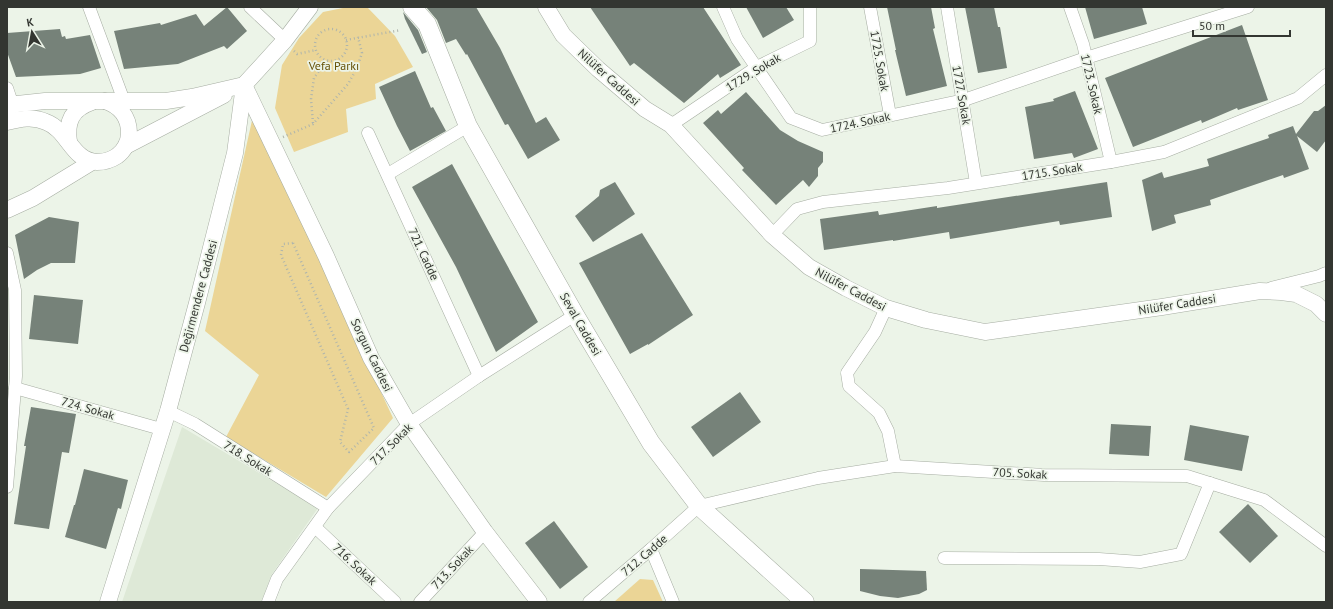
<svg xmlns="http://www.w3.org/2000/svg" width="1333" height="609" viewBox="0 0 1333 609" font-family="'PT Sans',sans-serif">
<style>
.built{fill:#dee9d7}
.green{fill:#ebd596}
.building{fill:#768279}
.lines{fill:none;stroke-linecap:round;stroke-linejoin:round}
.minor-casing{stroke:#a6ada2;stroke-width:13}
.tertiary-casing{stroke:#a6ada2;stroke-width:17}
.secondary-casing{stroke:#a6ada2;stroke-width:19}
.path{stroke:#afb5ac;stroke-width:2.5;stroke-dasharray:1 3;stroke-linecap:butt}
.minor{stroke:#fff;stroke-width:12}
.tertiary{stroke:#fff;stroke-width:16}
.secondary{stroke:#fff;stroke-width:18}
.labels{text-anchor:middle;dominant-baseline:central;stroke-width:3.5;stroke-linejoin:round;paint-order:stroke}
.street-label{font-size:12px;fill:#333631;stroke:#ecf4e8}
.park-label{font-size:12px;fill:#655006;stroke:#ecf4e8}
</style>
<rect width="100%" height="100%" fill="#ecf4e8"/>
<path class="built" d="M182 427 318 508 272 574 261 602H122Z"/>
<g class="green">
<path d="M348 7H367L395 36 413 67 375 84 376 99 346 109 348 132 294 152 275 108 282 65 299 38 323 12Z"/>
<path d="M253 116 393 418 326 497 226 437 259 375 205 331Z"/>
<path d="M640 579 653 580 663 602H614Z"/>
</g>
<g class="building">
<path d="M227 7 247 31 227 49 224 46 178 64 124 69 114 31 160 23 161 25 196 14 204 26Z"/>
<path d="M426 7H476L500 48 536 123 546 117 560 140 528 159 508 124 505 125 467 54 466 55 456 39 446 43 437 20Z"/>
<path d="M590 7H703L741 65 720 78 718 74 684 103 634 63 630 66Z"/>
<path d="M746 7H786L794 20 763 38Z"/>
<path d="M887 7H931L935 28 933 29 947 86 906 96 895 50H896Z"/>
<path d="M965 7H994L998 27H1000L1007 68 978 73Z"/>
<path d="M1085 7H1142L1147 24 1094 39Z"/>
<path d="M403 12 418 30 427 52 422 54 405 19Z"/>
<path d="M1242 25 1268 100 1238 110 1237 108 1202 123 1201 120 1133 147 1105 78Z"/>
<path d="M60 29 62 37 65 36 66 39 90 35 101 68 80 74 16 77 7 52V33Z"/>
<path d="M415 71 431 108 433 107 446 131 410 151 397 126 379 87Z"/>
<path d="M1075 91 1098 149 1074 158 1072 153 1034 159 1025 107 1054 101 1053 99Z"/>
<path d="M746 92 780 130 798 141 823 152V162L818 168V176L809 187 803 180 776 205 742 170 744 168 703 123 718 110 721 114Z"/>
<path d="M1326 105V140L1317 152 1297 136 1309 169 1284 178 1283 175 1210 200 1211 205 1174 215 1176 223 1152 231 1142 180 1162 172 1164 178 1209 166 1207 159 1269 138 1268 135 1293 126 1296 134 1314 111H1318Z"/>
<path d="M452 164 538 322 496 352 456 267 412 187Z"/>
<path d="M615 182 635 214 593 242 575 216 599 196 600 190Z"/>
<path d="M1107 182 1112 217 1060 225 1059 221 950 239 949 232 893 241V240L824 250 820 219 878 211 879 215 937 206V208Z"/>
<path d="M49 217 79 222 75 263H51L37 270 24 279 15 235Z"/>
<path d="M642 233 693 315 648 345V344L630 354 579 263Z"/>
<path d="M34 295 83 300 78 344 29 339Z"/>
<path d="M740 392 761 422 713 457 691 427Z"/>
<path d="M31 407 76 414 69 453 62 452 49 529 14 524 26 446H24Z"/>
<path d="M1111 424 1151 426 1149 456 1109 454Z"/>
<path d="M1190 425 1249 436 1242 471 1184 460Z"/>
<path d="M84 469 128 480 121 509 118 508 106 549 65 537 74 505H75Z"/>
<path d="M1248 504 1278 536 1250 563 1219 532Z"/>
<path d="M554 521 588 567 560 589 525 543Z"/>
<path d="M860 569 926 571 927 590 919 594 898 598 880 596 860 591Z"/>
</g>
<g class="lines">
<defs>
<g id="minor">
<path d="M89 7 124 101"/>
<path d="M250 7 285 40"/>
<path d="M723 7 737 39 791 118 822 130 964 100 1086 58 1248 7"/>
<path d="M870 7 890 115"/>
<path d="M947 7 976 183"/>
<path d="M1070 7 1083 44 1111 162"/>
<path d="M7 88 13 106"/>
<path d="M671 125 757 67 810 41V7"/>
<path d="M368 133 479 376"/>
<path d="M388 174 468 126"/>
<path d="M772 235 797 209 823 202 948 188 1111 162 1164 152 1298 98 1326 75"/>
<path d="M7 253 15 290 16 376 7 487"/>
<path d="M1271 288 1319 276 1326 273"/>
<path d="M886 308 875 332 847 373 849 386 879 413 888 431 895 466"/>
<path d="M15 388 161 429"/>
<path d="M168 411 195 424 328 508"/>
<path d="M315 527 395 602"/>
<path d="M651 549 673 602"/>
<path d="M944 558 1099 559 1140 562 1181 554 1210 483"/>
<path d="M268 602 277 579 328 508 409 424 479 376 575 315"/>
<path d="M420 602 485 532"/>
<path d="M589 602 651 549 699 506 818 478 895 466 1044 475 1187 476 1264 500 1326 546"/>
</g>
<g id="tertiary">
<path d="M546 7 563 35 598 69 645 109 671 125 772 235 809 267 846 288 886 308 926 320 985 332 1162 307 1260 291 1281 292 1296 294 1316 304 1326 314"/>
<path d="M244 85 326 256 371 358 409 424 485 532 539 602"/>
<path d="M7 107 17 104 45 101H166L192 97 244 85"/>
<path d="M7 122C20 119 33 116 46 122 68 130 72 161 97 162 105 162 111 160 117 156 124 151 129 142 129 133 129 117 120 106 105 101"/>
<path d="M69 142C66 121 72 109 92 102"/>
<path d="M126 146 224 95"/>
<path d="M7 210 33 198 92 162"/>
<path d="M108 602 168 411 197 303 235 153 244 85 285 40 310 7"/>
</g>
<path id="secondary" d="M412 7 427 24 468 126 575 315 651 443 699 506 805 602"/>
</defs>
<use href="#minor" class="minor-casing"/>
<use href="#tertiary" class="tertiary-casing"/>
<use href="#secondary" class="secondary-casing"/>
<g class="path">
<circle cx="331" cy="45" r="16"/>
<path d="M346 40 401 30"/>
<path d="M294 51 297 54 316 50"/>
<path d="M313 123 311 99 314 78 322 67 329 66 330 60"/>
<path d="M283 137 313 124 348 84 357 68 362 53 358 37"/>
<path d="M293 243 374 428 349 452 340 442 348 409 281 255 283 244Z"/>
</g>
<use href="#minor" class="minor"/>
<use href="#tertiary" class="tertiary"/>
<use href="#secondary" class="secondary"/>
</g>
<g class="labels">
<g class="street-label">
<text transform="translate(880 61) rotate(80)">1725. Sokak</text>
<text transform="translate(753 72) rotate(-31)">1729. Sokak</text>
<text transform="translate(609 77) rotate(42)">Nilüfer Caddesi</text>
<text transform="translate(1092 84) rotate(77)">1723. Sokak</text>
<text transform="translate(962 95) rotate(80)">1727. Sokak</text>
<text transform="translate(860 122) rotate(-12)">1724. Sokak</text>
<text transform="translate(1052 171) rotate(-9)">1715. Sokak</text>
<text transform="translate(424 254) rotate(65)">721. Cadde</text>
<text transform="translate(851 289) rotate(28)">Nilüfer Caddesi</text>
<text transform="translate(198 296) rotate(-75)">Değirmendere Caddesi</text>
<text transform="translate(1177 304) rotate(-9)">Nilüfer Caddesi</text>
<text transform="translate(581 324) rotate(60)">Seval Caddesi</text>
<text transform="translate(372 355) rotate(64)">Sorgun Caddesi</text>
<text transform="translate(88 408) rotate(16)">724. Sokak</text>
<text transform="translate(391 444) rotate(-45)">717. Sokak</text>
<text transform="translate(248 458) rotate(32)">718. Sokak</text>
<text transform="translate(1020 473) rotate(3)">705. Sokak</text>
<text transform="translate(644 555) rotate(-41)">712. Cadde</text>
<text transform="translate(355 564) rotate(43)">716. Sokak</text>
<text transform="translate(452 567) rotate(-47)">713. Sokak</text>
</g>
<g class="park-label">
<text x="334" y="65">Vefa Parkı</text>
</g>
</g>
<rect width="1333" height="609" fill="none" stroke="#333631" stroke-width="16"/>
<g transform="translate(32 32) rotate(349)" stroke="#ecf4e8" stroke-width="3" paint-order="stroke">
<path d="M0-3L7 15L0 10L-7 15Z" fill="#333631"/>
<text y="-6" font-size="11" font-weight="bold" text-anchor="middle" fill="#333631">K</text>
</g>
<path d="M1193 30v6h97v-6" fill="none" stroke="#333631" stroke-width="2"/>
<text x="1199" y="30" font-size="12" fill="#333631" stroke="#ecf4e8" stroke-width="3" paint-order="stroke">50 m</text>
</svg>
